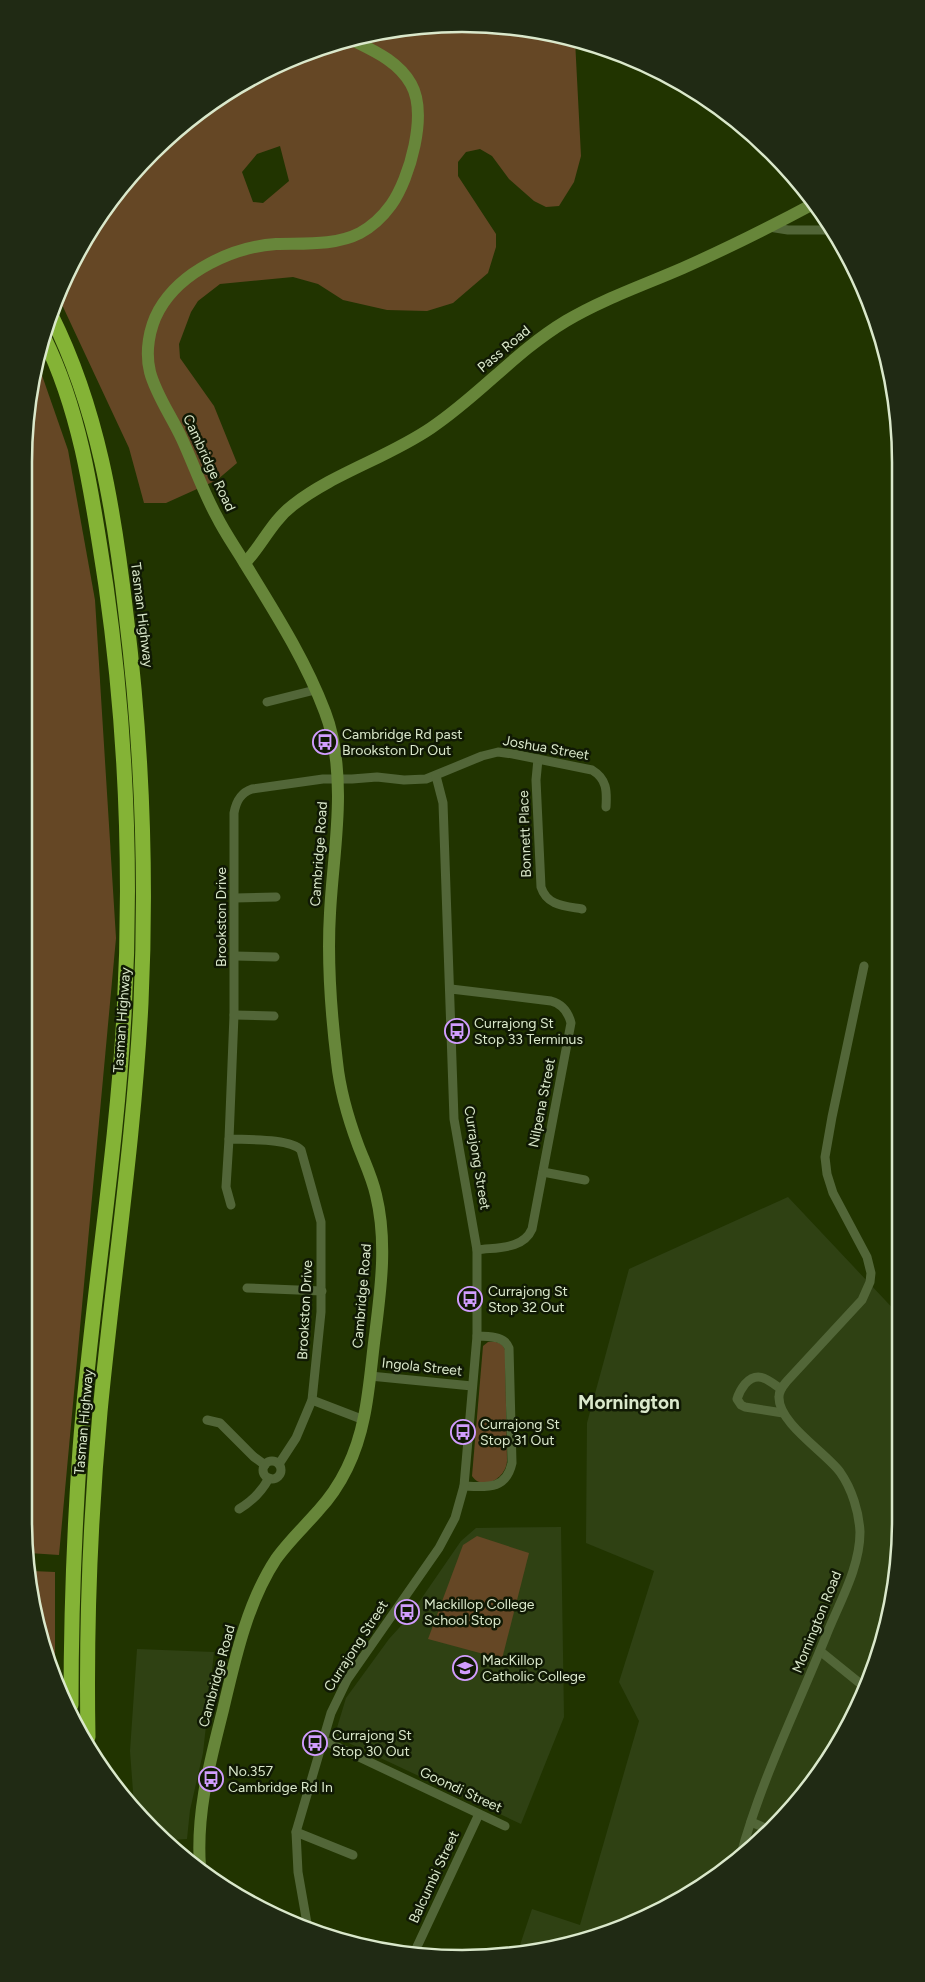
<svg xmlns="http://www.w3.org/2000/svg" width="925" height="1982" viewBox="0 0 925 1982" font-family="Figtree,sans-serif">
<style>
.built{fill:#2f4113}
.green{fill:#654725;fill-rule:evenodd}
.water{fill:#276661}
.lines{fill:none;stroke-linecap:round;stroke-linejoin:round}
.street{stroke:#526638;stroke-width:9}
.secondary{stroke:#67863a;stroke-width:12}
.highway{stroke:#84b336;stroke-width:15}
.labels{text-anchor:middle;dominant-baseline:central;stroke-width:5;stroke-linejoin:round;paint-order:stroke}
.street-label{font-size:14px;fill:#dae8cb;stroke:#101904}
.poi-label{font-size:14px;fill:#dae8cb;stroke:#101904;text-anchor:start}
.district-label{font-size:19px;font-weight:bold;fill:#dae8cb;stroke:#101904}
.rim{fill:none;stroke:#dae8cb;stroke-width:2.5}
</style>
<rect width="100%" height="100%" fill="#213400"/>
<g class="built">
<path d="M788 1197 901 1317V1520L893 1605 868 1688 792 1809 730 1867 657 1913 517 1954 532 1909 580 1925 639 1721 619 1682 654 1571 586 1543 587 1423 629 1269Z"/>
<path d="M561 1527 564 1717 521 1824 338 1738 336 1731 346 1698 389 1639 408 1618 461 1541 476 1528Z"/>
<path d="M137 1649 214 1652 203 1753 190 1810 187 1839 171 1840 134 1805 130 1751Z"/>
</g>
<g class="green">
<path d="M463 24 548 32 575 40 581 156 574 182 559 206 546 207 534 201 509 179 492 156 480 149 466 152 458 162V176L496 234V247L488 273 453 303 427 311 387 310 343 300 318 284 293 277 220 284 198 301 191 312 179 344 180 358 214 406 237 463 217 480 166 503H144L129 448 57 294 98 219 152 152 219 98 295 57 377 32ZM280 146 289 181 263 203 253 202 242 172 257 154Z"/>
<path d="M37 361 68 450 95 600 116 938 59 1555 29 1553 24 1519V462L32 377Z"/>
<path d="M488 1342C496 1341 502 1342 505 1350L507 1461C506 1478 483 1492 472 1476L483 1346Z"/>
<path d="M477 1536 529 1553 502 1659 428 1639 463 1545Z"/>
<path d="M32 1571 55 1572V1675L47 1661Z"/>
</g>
<path class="water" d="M899 835V857L893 855C889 847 895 842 899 835Z"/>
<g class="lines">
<g class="street">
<path d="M769 227 788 230H831"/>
<path d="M267 702 315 690"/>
<path d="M538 759 536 780 541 887C547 906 565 906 582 909"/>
<path d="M235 898 276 897"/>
<path d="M235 956 275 957"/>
<path d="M451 989 551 1001C562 1004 568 1011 571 1023L532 1229C523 1250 496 1247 477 1250"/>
<path d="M234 1015 274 1016"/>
<path d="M229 1139 234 1015V813C236 802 240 793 252 789L323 779H352L377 777 404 780 426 779 482 756 498 752 513 754 592 770C607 779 607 791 606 807"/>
<path d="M543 1172 585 1180"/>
<path d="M231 1205 226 1187 229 1139C246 1140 290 1138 301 1150L321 1222V1312L312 1400 296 1438 279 1464"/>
<path d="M247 1288 322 1291"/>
<path d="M370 1376 472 1386"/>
<path d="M781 1389C768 1380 758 1370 745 1384 741 1389 739 1392 737 1399L741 1405 745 1407 783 1413"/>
<path d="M312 1400 364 1420"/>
<path d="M207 1420 220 1423 254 1457 265 1465"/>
<circle cx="272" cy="1470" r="9"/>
<path d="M464 1486C487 1487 506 1490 512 1463L509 1348C504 1335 488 1337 477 1336"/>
<path d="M239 1509C251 1502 262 1491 269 1478"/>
<path d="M820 1651 867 1689"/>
<path d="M323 1740 505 1826"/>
<path d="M751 1822 770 1830"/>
<path d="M296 1832 353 1855"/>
<path d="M740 1858C760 1782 797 1708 826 1636 839 1603 860 1568 860 1532 859 1512 852 1489 840 1472 825 1452 778 1423 779 1397 779 1390 783 1386 787 1381L862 1300 870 1282 871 1273 867 1257 833 1193 827 1174 825 1157 832 1117 864 966"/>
<path d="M308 1929 298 1872 296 1832 331 1713 347 1680 439 1548 455 1518 464 1486 477 1336V1250L454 1119 443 803 436 776"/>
<path d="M415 1951 479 1814"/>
</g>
<g class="secondary">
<path d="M245 563C262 545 272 521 293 505 334 473 387 458 431 428 479 396 516 351 566 321 603 299 644 285 683 268 728 248 772 226 815 203"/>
<path d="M200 1867C196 1812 210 1762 223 1710 235 1659 247 1603 276 1559 288 1542 304 1527 318 1511 342 1485 357 1452 364 1417 369 1393 371 1368 374 1343 380 1294 388 1244 376 1195 372 1177 364 1161 358 1145 348 1118 340 1091 337 1062 331 1013 327 962 330 913 332 874 338 836 338 796 338 769 335 738 325 712 305 659 274 611 244 562 235 547 225 533 217 517 203 492 194 465 182 439 172 417 156 395 150 372 145 352 149 328 159 310 181 271 233 247 276 244 302 243 335 246 360 233 371 227 383 216 391 205 410 178 428 114 411 84 398 61 374 51 352 40"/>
</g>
<g class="highway">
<path d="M51 315C98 409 114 510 126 614 142 743 147 873 141 1003 134 1140 113 1276 100 1412 90 1521 86 1629 88 1737"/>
<path d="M44 338C82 415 93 502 106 586 126 727 132 872 124 1015 116 1160 91 1304 80 1449 74 1534 71 1620 71 1705"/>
</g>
</g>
<defs>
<symbol id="bus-ring" viewBox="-11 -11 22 22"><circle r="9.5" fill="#101904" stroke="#d19dfe" stroke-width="1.5"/><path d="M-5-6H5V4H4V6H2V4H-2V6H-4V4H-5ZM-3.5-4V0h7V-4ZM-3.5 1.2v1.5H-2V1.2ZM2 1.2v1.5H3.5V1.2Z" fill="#d19dfe"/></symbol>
<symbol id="school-ring" viewBox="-11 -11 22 22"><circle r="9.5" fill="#101904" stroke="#d19dfe" stroke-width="1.5"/><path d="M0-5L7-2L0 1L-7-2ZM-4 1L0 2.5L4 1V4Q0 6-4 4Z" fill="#d19dfe"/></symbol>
</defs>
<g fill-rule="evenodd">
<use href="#bus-ring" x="311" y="728" width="28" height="28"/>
<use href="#bus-ring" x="443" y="1017" width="28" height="28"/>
<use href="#bus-ring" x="456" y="1285" width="28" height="28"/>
<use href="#bus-ring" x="449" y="1418" width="28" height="28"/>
<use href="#bus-ring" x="393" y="1598" width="28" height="28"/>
<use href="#school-ring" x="451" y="1654" width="28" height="28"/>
<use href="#bus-ring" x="301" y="1729" width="28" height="28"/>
<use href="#bus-ring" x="197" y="1765" width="28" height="28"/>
</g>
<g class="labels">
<g class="street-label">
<text transform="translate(504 349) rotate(-40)">Pass Road</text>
<text transform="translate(209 463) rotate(65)">Cambridge Road</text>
<text transform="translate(142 615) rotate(83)">Tasman Highway</text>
<text transform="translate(546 748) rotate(10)">Joshua Street</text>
<text transform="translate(525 834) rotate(-92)">Bonnett Place</text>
<text transform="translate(319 854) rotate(-86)">Cambridge Road</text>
<text transform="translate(221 917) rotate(-90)">Brookston Drive</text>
<text transform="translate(122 1020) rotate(-86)">Tasman Highway</text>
<text transform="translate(542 1103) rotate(-79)">Nilpena Street</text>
<text transform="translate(477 1158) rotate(81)">Currajong Street</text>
<text transform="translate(362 1296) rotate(-85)">Cambridge Road</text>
<text transform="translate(305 1310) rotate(-87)">Brookston Drive</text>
<text transform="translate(422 1367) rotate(6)">Ingola Street</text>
<text transform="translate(84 1422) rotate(-85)">Tasman Highway</text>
<text transform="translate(817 1622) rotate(-68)">Mornington Road</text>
<text transform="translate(356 1646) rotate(-57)">Currajong Street</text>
<text transform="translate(217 1676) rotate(-75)">Cambridge Road</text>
<text transform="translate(461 1790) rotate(25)">Goondi Street</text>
<text transform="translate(434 1877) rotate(-65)">Balcumbi Street</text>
</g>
<g class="poi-label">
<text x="342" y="734">Cambridge Rd past<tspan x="342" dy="16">Brookston Dr Out</tspan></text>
<text x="474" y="1023">Currajong St<tspan x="474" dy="16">Stop 33 Terminus</tspan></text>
<text x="488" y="1291">Currajong St<tspan x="488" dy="16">Stop 32 Out</tspan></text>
<text x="480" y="1424">Currajong St<tspan x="480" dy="16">Stop 31 Out</tspan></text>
<text x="424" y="1604">Mackillop College<tspan x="424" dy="16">School Stop</tspan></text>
<text x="482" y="1660">MacKillop<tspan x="482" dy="16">Catholic College</tspan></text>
<text x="332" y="1735">Currajong St<tspan x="332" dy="16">Stop 30 Out</tspan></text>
<text x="228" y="1771">No.357<tspan x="228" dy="16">Cambridge Rd In</tspan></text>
</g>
<g class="district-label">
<text x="629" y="1402">Mornington</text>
</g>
</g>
<path d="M0 0H925V1982H0ZM462 32H462A430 430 0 0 1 892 462V1520A430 430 0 0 1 462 1950H462A430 430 0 0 1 32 1520V462A430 430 0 0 1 462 32Z" fill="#202a14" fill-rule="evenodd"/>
<path class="rim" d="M462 32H462A430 430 0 0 1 892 462V1520A430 430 0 0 1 462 1950H462A430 430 0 0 1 32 1520V462A430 430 0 0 1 462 32Z"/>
</svg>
